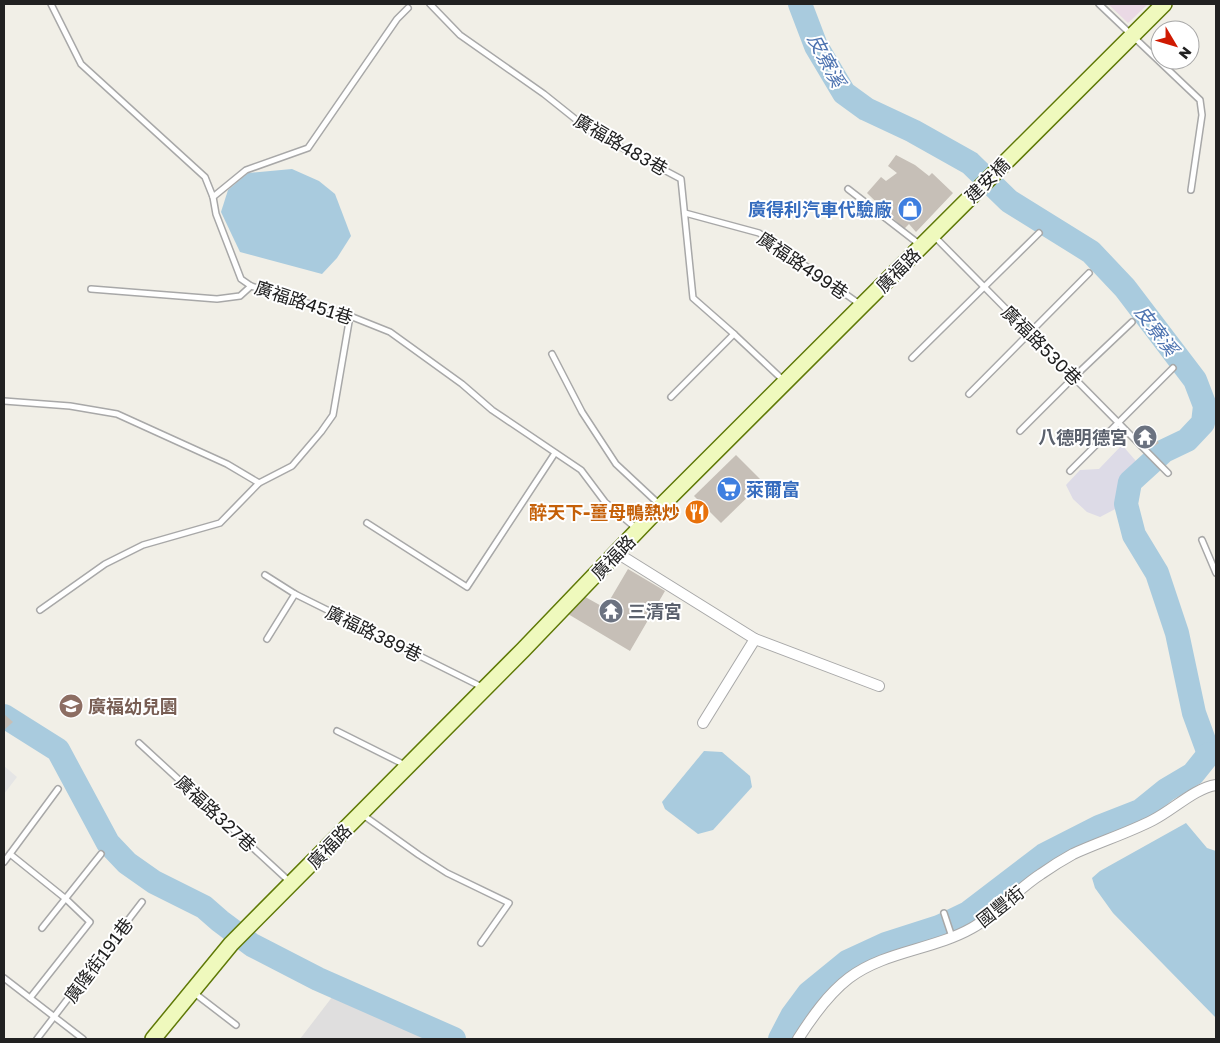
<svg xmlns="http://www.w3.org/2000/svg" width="1220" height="1043" viewBox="0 0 1220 1043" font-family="'Golos Text','Noto Sans TC',sans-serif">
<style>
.residential{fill:#dfdede}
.industrial{fill:#ead9e5}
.parking{fill:#e5e5e5}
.plaza{fill:#dddbe7}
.water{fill:#a9cbde}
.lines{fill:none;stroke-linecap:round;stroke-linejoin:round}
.river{stroke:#a9cbde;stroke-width:24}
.building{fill:#c6bfb7}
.lane-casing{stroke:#a8a8a8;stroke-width:8}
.street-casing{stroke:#a8a8a8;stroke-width:12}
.secondary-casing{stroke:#5f7906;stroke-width:18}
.lane{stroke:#fff;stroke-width:5}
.street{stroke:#fff;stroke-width:10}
.secondary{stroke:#eff9bd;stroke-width:15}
.labels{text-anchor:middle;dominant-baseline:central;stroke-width:4;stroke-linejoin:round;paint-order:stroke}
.street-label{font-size:18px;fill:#212121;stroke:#fff}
.shop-label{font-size:18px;font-weight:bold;fill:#366cbe;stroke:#fff;text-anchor:end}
.worship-label{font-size:18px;font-weight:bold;fill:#5b616d;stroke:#fff;text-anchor:end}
.food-label{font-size:18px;font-weight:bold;fill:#c56008;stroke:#fff;text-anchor:end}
.education-label{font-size:18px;font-weight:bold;fill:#785e54;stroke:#fff;text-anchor:start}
.water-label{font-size:19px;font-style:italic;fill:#4d73b0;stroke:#fff}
</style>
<rect width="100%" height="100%" fill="#f1efe7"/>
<path class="residential" d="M336 992 405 1025 437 1039H300Z"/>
<path class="industrial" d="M1108 4H1148L1128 23Z"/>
<path class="parking" d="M4 766 17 777 4 794Z"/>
<path class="plaza" d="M1122 445 1142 468 1126 482 1123 505 1100 517 1087 512 1073 499 1066 485 1080 470 1099 469Z"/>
<g class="water">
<path d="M292 169 319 181 335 194 351 236 337 258 322 274 240 252 221 212 228 190 248 173Z"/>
<path d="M704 751 722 752 750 776 752 787 713 830 698 834 665 809 662 802Z"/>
<path d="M1186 823 1207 848 1216 851V1018L1113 913 1095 888 1092 878 1100 871Z"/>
</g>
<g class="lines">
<g class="river">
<path d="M800 4 816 46 844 93 866 109 913 131 970 163 1009 201 1091 252 1125 288 1195 380 1205 406 1203 423 1187 440 1164 451 1130 482 1126 504 1134 535 1157 573 1177 633 1194 713 1209 754"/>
<path d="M4 716 58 750 108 843 127 863 154 882 204 907 220 921 252 945 318 979 454 1039"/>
<path d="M780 1039 792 1016 809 993 847 962 886 944 939 927 968 913 1044 855 1099 827 1140 811 1166 790 1193 774 1209 754"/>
</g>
</g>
<g class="building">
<path d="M896 155 915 165 929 176 932 173 953 193 916 232 909 224 904 229 867 193 881 177 886 181 897 173 888 166Z"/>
<path d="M1145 424 1159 443 1147 450 1132 433Z"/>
<path d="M736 455 763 482 721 523 694 496Z"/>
<path d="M628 569 665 591 630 651 568 614 580 594 605 608Z"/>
<path d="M4 714 13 722 4 730Z"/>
</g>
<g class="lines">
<defs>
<g id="lane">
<path d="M51 4 81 64 205 177 213 197 216 214 241 279 251 286 350 316 390 332 462 384 492 410 581 470 605 502 637 529"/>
<path d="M430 4 460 35 544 94 589 130 681 179 693 298 734 334 783 380"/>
<path d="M1099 4 1200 100 1202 115 1191 190"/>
<path d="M848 189 919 244"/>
<path d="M213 197 246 170 308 148 397 19 408 8"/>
<path d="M685 213 759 233 861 305"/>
<path d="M933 235 1168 473"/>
<path d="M91 289 217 299 240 296 251 286"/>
<path d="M552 354 582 412 616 464 661 506"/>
<path d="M912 358 1039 233"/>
<path d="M969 394 1089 273"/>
<path d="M671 397 734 334"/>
<path d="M4 401 70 406 117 414 227 464 259 483"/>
<path d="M1020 431 1074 377 1132 322"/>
<path d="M1070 471 1173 368"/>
<path d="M367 523 467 587 555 453"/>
<path d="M1202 540 1216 573"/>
<path d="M265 575 295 594 482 687"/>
<path d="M40 610 105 564 143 545 220 523 259 483 292 466 321 432 333 415 350 316"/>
<path d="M267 639 295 594"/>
<path d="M337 731 405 765"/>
<path d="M139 743 290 882"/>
<path d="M363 815 419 855 447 873 509 903 481 943"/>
<path d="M10 854 66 899 90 922 30 998"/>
<path d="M4 862 58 789"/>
<path d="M944 913 952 937"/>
<path d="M42 928 101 854"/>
<path d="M4 978 83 1039"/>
<path d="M193 992 236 1025"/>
<path d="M37 1039 142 902"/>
</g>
<g id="street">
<path d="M617 553 755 639 879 686"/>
<path d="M703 723 755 639"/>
<path d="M798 1039C812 1017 828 994 849 978 885 951 933 950 972 928 997 914 1016 890 1041 874 1051 867 1062 860 1073 854 1099 842 1128 833 1153 820 1173 810 1195 788 1216 785"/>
</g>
<path id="secondary" d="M153 1039 231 944 523 650 661 506 1164 4"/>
</defs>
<use href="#lane" class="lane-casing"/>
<use href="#street" class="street-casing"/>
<use href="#secondary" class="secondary-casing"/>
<use href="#lane" class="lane"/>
<use href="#street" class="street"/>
<use href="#secondary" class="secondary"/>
</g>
<defs>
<symbol id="shop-disc" viewBox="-11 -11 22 22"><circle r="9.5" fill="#3f7fe0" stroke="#fff"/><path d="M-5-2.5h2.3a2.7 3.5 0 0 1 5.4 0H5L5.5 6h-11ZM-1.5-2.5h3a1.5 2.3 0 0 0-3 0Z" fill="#fff"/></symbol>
<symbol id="temple-disc" viewBox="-11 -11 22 22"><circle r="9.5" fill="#6b7280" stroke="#fff"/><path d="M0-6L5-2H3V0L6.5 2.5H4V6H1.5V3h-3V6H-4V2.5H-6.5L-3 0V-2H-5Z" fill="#fff"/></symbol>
<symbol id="supermarket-disc" viewBox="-11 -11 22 22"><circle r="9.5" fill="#3f7fe0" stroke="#fff"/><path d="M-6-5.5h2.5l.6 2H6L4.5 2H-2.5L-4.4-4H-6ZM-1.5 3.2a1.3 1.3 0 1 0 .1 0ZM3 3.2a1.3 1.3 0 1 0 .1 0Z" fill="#fff"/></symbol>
<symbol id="restaurant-disc" viewBox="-11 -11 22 22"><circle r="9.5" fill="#e8710a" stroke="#fff"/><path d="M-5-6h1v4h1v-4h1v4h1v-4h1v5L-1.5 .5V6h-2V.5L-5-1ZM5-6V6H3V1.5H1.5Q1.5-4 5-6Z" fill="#fff"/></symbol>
<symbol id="school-disc" viewBox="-11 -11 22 22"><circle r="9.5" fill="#8d6e63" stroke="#fff"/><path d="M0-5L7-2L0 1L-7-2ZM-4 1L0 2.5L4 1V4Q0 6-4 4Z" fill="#fff"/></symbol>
</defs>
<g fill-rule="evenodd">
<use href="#shop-disc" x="896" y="195" width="28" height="28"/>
<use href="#temple-disc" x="1131" y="423" width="28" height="28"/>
<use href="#supermarket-disc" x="715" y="475" width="28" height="28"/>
<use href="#restaurant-disc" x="683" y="498" width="28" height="28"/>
<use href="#temple-disc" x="597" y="597" width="28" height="28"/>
<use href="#school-disc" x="57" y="692" width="28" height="28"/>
</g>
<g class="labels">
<g class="street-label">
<text transform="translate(621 144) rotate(30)">廣福路483巷</text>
<text transform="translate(987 180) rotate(-45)">建安橋</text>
<text transform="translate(803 265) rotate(34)">廣福路499巷</text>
<text transform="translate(898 270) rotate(-45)">廣福路</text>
<text transform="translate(304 302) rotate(18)">廣福路451巷</text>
<text transform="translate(1042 345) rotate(45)">廣福路530巷</text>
<text transform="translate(613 557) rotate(-46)">廣福路</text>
<text transform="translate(374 633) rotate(26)">廣福路389巷</text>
<text transform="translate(216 813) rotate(43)">廣福路327巷</text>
<text transform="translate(329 846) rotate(-46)">廣福路</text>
<text transform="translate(1000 906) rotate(-38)">國豐街</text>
<text transform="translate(98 960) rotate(-53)">廣隆街191巷</text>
</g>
<g class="shop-label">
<text x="892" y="209">廣得利汽車代驗廠</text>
<text x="746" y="489" text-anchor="start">萊爾富</text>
</g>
<g class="worship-label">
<text x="1128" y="437">八德明德宮</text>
<text x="628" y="611" text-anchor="start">三清宮</text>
</g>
<g class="food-label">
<text x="680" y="512">醉天下-薑母鴨熱炒</text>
</g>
<g class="education-label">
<text x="88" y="706">廣福幼兒園</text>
</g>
<g class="water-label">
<text transform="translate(827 60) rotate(62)">皮寮溪</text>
<text transform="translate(1157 330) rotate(53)">皮寮溪</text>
</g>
</g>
<rect width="1220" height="1043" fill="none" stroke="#212121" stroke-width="10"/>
<g transform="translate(1175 45) rotate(128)"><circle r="24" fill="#ffffff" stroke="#a6a6a6"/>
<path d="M0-4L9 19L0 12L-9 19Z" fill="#cf1a02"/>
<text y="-8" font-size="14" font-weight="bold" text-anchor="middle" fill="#212121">N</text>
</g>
</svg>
